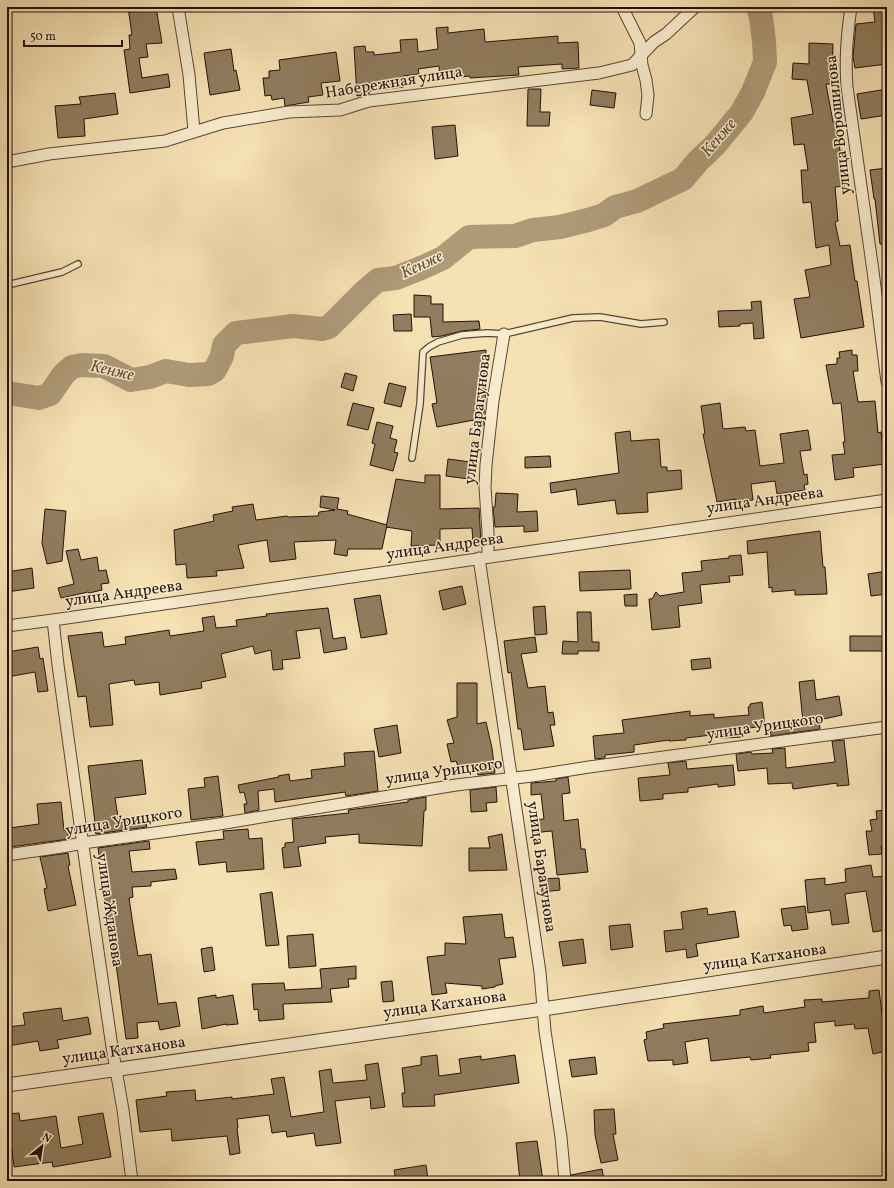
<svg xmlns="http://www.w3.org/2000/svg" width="894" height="1188" viewBox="0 0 894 1188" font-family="Vollkorn,serif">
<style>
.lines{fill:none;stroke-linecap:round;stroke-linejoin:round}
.river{stroke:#af9a78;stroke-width:24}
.building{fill:#917d5f;stroke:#241105}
.service-casing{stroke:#584530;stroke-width:8}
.minor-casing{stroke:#584530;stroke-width:13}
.tertiary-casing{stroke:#584530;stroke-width:15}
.service{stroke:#f9ecce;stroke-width:5.5}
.minor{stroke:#f9ecce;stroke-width:11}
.tertiary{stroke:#f9ecce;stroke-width:13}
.labels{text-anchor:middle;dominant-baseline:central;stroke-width:3;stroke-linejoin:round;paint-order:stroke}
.street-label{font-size:16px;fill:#241105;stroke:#f9ecce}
.water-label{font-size:17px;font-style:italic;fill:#634f39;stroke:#f9ecce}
</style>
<rect width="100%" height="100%" fill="#f6e1b3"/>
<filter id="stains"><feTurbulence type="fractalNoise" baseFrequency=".005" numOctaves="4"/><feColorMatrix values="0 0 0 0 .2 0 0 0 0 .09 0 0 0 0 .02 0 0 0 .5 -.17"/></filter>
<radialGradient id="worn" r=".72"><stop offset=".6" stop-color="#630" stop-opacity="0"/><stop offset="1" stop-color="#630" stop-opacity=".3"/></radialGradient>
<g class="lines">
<path class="river" d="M7 393 39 398 50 394 64 374 72 367 82 365 104 366 131 380 150 377 166 371 189 375 208 374 215 370 222 356 224 345 236 333 293 326 322 329 329 327 364 292 378 280 396 278 421 268 443 258 469 237 515 236 533 230 560 227 588 220 604 215 615 207 637 201 683 179 698 161 715 145 742 112 753 92 765 62 764 41 761 17 758 7"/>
</g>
<g class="building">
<path d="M128 7H156L162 43 146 44 148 57 139 58 142 78 168 74 170 87 130 93 124 50 130 49 129 35H132Z"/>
<path d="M873 7H887V64L855 68 853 57 856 24 875 22Z"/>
<path d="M448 27V33L484 29 485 42 558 36V43L578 42 579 68 562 69V64L518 67 519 75 470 78V76L440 79 439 66 418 69 419 74 403 76 404 87 369 91V94L357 96 354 47 365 46 366 52H374V55L401 52 400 40 417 39 418 52 438 49 436 28Z"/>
<path d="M809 43 833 44 832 84H826L833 122H836L845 186 835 187 838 221 835 222 840 246 850 245 855 281H857L864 327 801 338 794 299 810 297 805 270 831 265 829 245 816 248 811 202 803 203 801 170H808L804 144 794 145 791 118 813 114 807 80 792 79 793 63 809 64Z"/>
<path d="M231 49 234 71 236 70 240 90 210 95 204 53Z"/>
<path d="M336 52 340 81 321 83 323 95 308 97 309 102 285 106 284 98 272 100 271 95 265 96 263 78H269V71L280 70 279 60Z"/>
<path d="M528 89H541L540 112H550L549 126H527Z"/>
<path d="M887 89V115L861 119 857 94Z"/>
<path d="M592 90 616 93 614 108 590 105Z"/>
<path d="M115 93 118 114 84 119 85 136 58 138 55 106 81 104 79 97Z"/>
<path d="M455 125 458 156 435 159 432 127Z"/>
<path d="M887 168V244H880L875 199H874L870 170Z"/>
<path d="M414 295 431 296V304H443V322L479 321 480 329 462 331 442 336 432 337 430 317H414Z"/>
<path d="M761 301 764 338 754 339 753 323 740 324V326L719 327 718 311 752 310 751 302Z"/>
<path d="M411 314 412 331H394L393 315Z"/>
<path d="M486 350 484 389H486L483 426 473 425 474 420 437 427 432 404 437 403 430 357Z"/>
<path d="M852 350V355H857L858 371H853L858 402 875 401 878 433 881 432 885 464 853 468 854 477 835 480 832 455 845 454 843 442H845L841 403 833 404 826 365 837 364V358H840L839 352Z"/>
<path d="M345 373 357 376 353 391 341 387Z"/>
<path d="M389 383 406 387 401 407 384 403Z"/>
<path d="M353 403 374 408 368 430 347 425Z"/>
<path d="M720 403 723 429 745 427 746 431 755 430 760 466 784 463 780 434 808 430 811 450 800 451 804 475 807 474 808 484 804 485 805 490 777 494 775 481 751 484 753 500 735 502V499L717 502 703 434H705L701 406Z"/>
<path d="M377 422 393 426 390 438 397 440 394 452 398 453 393 471 370 465 375 444 372 443Z"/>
<path d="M630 431 631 441 659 439 661 467H667V471L681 470 682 489 647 493 648 512 617 514 615 500 578 505 576 489 551 493 550 483 619 473 615 433Z"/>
<path d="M550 456 551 467 525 468V457Z"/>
<path d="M448 459 471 462 469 479 446 476Z"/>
<path d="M425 475H440V509L479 508 481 543H473L472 528 440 529V545L411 546 412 531 386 527 396 479 425 483Z"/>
<path d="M496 493 518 494 517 512 537 511 538 531 524 532V526L495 527 493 507H495Z"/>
<path d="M321 496 339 498 337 509 348 511 347 514 387 525 382 549H348L347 556 334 554 336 540 294 542 296 559 270 562 267 540 238 545 244 568 216 571 217 576 187 578 186 564 176 565 174 530 214 521 213 515 233 511 232 507 253 504 256 520 287 516 288 517 318 516 319 512 335 510 320 507Z"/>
<path d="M45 509 66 511 62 561 47 564 42 543Z"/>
<path d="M820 531 823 567H825L827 594 795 595V590L772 592V587L769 588 767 552 748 554 747 541Z"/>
<path d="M78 549 81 560 97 557 99 571 106 570 109 583 101 584 102 590 89 593 88 592 61 598 58 588 74 584 66 551Z"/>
<path d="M741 555 743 575 729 576 730 582 700 585 702 603 678 606 680 627 652 630 649 599H652L656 592 660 596 684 592 682 573 702 571 701 561 729 558V556Z"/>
<path d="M32 568 34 588 7 592V572Z"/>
<path d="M630 570 631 589 580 591 579 572Z"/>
<path d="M887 571V594L871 596 868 574Z"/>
<path d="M462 586 466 604 443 610 439 591Z"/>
<path d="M637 594V606H625L624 595Z"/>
<path d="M380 595 387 634 361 638 354 599Z"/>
<path d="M545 606 547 634 535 635 533 607Z"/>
<path d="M328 608 333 639 345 637 347 649 324 653 320 628 296 631 300 658 282 660 283 669 273 670 271 650 255 654 253 646 221 654 226 677 201 682 202 688 160 695 159 682 135 685 134 680 109 684 113 725 90 727 86 696 78 697 68 636 102 632 104 647 126 644 125 637 169 630 170 636 204 631 202 618 214 616 216 628 237 626 236 620 267 616 266 614Z"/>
<path d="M577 612H591L592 642H599V651H578V654H562L563 641 578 642Z"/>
<rect x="850" y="636" width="37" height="15"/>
<path d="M535 637 537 652 521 654 528 688 545 686 548 713 553 712 555 725H550L554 746 524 750 521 729H518L511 672 508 673 504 641Z"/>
<path d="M38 647 40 659 43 658 48 691 38 692 35 672 7 677V652Z"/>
<path d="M710 658 711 668 692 670 691 660Z"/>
<path d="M814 680 816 700 839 696 842 715 819 720 820 729 771 736 770 725 803 722 799 682Z"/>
<path d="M457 683H477V724L486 722 492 748 495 773 478 775 476 763 458 766 456 761 451 762 447 744 454 743 447 720 457 717Z"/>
<path d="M762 702 765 726 741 729 742 737 721 738 720 734 686 738V740L669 741 670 740 662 741 634 745V752L605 755V758L595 759 593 736 624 733 622 720 690 711V716L714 714V718L749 715 748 707H750V704Z"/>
<path d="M397 725 401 753 379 757 374 729Z"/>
<path d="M844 740 849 785 837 786V783L793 789 792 783 768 784 767 768 738 771 736 754 751 752 752 754 773 753 772 749 785 748 786 768 835 762 832 741Z"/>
<path d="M374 751 378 791 346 796 345 792 275 802 274 789 258 791 259 810 245 813 244 804H247L244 792 240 793 238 785 279 777 278 776 289 774 290 781 312 778 311 770 345 766 344 753Z"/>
<path d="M142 760 146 794 115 798 119 823 145 819 147 827 96 834 95 831H96L88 766Z"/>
<path d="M686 761 687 769 733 765 735 785 718 787V784L688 788V792L663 794V799L640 801 638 778 670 775 668 763Z"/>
<path d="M218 776 223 816 191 820 188 789 205 787 204 778Z"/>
<path d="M568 777 570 793 562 794 564 821 578 819 581 849H585L588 872 557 875 552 831 532 833 531 820 544 819 541 794 531 795V783L556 781V779Z"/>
<path d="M496 787 497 802 486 803 487 811 471 812 470 790Z"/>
<path d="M426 797V810L424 811 422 846 359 843V834L325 837 326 843 298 847 301 866 284 868 282 848 285 847V843L294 842 292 819 349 813 348 810 408 802V800Z"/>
<path d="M61 802 64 830H67L69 839 10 847 9 828 39 824 37 804Z"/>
<path d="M887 810V846H881L882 854 869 855 866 831H872L870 820 877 819 876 811Z"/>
<path d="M248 829 249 839 262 838 264 869 227 872 226 862 199 865 196 842 224 839 223 831Z"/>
<path d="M502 834 507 870 469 871V848H490L488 837Z"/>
<path d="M149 841 150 849 129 851 132 872 175 869 177 879 151 882V886L132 887 133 897 129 898 133 925 138 956 151 954 158 1004 176 1002 180 1026 160 1030 158 1021 137 1023 138 1038 126 1039 115 956H113L105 901 103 885 107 884 104 855H99L98 848Z"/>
<path d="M68 853 70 865 68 866 76 905 48 911 44 889 47 888 40 857Z"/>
<path d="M871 865 873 877 887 876V930L873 932 866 891 845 894 849 923 832 925 830 910 808 913 805 880 825 878V885L846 882 845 869Z"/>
<path d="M559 878 560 890 542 892 541 879Z"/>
<path d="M272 892 279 945 266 946 260 894Z"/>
<path d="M805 906 808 929 792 931 791 925 784 926 781 909Z"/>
<path d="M707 908 708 915 735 911 739 937 696 944 698 956 687 958 686 949 666 952 664 931 683 929 681 912Z"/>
<path d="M502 914 505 938 513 937 516 957 499 959 503 984 495 986V987L482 989V986L445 983 447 993 432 995 427 957 445 955V943L466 944 463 917Z"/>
<path d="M630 924 633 947 611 950 609 926Z"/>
<path d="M313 934 316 966 289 968 287 936Z"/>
<path d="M583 939 586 963 563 966 559 942Z"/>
<path d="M212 947 215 970 204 972 201 949Z"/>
<path d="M356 966V979H348L349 987 330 989 332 1002 283 1004 284 1019 259 1021 258 1009 254 1010 252 984 284 983 285 990 322 988 320 969Z"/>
<path d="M392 981 394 1001 383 1002 381 982Z"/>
<path d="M879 990 887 1051 873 1054 868 1028 855 1029 854 1024 835 1026V1021L814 1023 816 1042 808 1043 809 1051 770 1055 771 1058 751 1060 750 1057 711 1061 708 1038 685 1042 688 1063 673 1065V1060L648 1061 644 1040 647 1039 646 1032 664 1028 663 1024 740 1015V1010L763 1006 764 1013 805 1007 804 1000 822 999V1002L869 998V991Z"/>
<path d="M216 995V998L233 995 238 1024 226 1025V1024L202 1029 198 998Z"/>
<path d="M61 1008 63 1021 88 1017 91 1034 57 1040 59 1048 40 1051 38 1041 7 1046V1027L25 1025 23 1013Z"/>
<path d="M437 1055 439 1076 461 1073 459 1059 481 1056V1060L515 1055 519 1083 434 1095 435 1106 403 1107 402 1093H405L402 1068 421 1065V1057Z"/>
<path d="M595 1057 597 1074 572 1077 569 1060Z"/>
<path d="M378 1063 385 1107 371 1109 370 1097 335 1101 341 1143 316 1146 314 1133 287 1137 286 1131 272 1133 269 1115 237 1119 238 1128H237L240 1153 230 1155 227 1136 172 1141 171 1129 140 1132 136 1100 167 1096 166 1092 195 1090 196 1101 232 1097V1099L274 1094 271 1079 284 1077 291 1117 324 1112 319 1071 331 1069 333 1083 367 1080 365 1065Z"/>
<path d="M614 1109 616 1134H613L618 1160 601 1163 595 1135 594 1110Z"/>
<path d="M19 1113 20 1121 56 1116 61 1148 83 1144 78 1117 103 1113 111 1157 53 1167 52 1162 14 1167 12 1150 7 1151V1114Z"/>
<path d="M537 1141 543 1181H520L516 1143Z"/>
<path d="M426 1165 428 1179 417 1181H396L394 1170Z"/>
<path d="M602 1169 604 1180 572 1181 571 1175Z"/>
</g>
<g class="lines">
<defs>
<g id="service">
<path d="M7 285 62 272 78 264"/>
<path d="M412 458 420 404 423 352 429 347 438 342 462 335 487 333 504 334 573 318 600 317 641 324 664 322"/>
</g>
<g id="minor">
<path d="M178 7 189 75 194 131"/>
<path d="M622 7 640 43 642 65 646 80 648 95 646 114"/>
<path d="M851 7C847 36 845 58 847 87L873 271 887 382"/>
<path d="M7 162 49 154 165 141 223 123 289 112 340 110 369 101 377 100 599 73 632 65 654 42 666 34 695 7"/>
<path d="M488 556V532L485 487 486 465 493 401 504 334"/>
<path d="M479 558 540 972 545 1031 561 1137 565 1181"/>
<path d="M53 620 58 665 89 889 112 1047 123 1110 132 1181"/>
<path d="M7 626 53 620 887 500"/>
<path d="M7 855 62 847 83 843 219 824 456 785 532 776 589 767 887 727"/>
</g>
<path id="tertiary" d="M7 1085 543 1009 887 957"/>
</defs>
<use href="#service" class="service-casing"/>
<use href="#minor" class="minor-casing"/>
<use href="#tertiary" class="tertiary-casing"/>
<use href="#service" class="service"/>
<use href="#minor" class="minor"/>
<use href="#tertiary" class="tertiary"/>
</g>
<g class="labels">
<g class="street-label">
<text transform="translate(394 83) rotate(-9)">Набережная улица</text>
<text transform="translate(839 125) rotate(-96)">улица Ворошилова</text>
<text transform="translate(478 419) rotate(-83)">улица Барагунова</text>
<text transform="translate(765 501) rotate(-8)">улица Андреева</text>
<text transform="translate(445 547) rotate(-8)">улица Андреева</text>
<text transform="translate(124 594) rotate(-8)">улица Андреева</text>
<text transform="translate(765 727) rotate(-8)">улица Урицкого</text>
<text transform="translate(444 772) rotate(-8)">улица Урицкого</text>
<text transform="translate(124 822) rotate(-9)">улица Урицкого</text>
<text transform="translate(541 867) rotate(82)">улица Барагунова</text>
<text transform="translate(109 910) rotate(82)">улица Жданова</text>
<text transform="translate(765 958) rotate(-8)">улица Катханова</text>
<text transform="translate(445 1005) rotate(-8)">улица Катханова</text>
<text transform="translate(124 1051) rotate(-8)">улица Катханова</text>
</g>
<g class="water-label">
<text transform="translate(719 138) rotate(-49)">Кенже</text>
<text transform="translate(422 265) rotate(-25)">Кенже</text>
<text transform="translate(112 371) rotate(13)">Кенже</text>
</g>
</g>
<rect width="894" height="1188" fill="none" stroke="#f6e1b3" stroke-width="24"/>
<rect x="8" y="8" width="878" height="1172" fill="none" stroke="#241105" stroke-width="2"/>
<rect x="12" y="12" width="870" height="1164" fill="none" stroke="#241105"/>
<g transform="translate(42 1146) rotate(30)" stroke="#f9ecce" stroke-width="3" paint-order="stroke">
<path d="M0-3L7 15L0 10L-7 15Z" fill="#241105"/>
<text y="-6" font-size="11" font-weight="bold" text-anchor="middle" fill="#241105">N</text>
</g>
<path d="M24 40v6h98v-6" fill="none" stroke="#241105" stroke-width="2"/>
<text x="30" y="40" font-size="12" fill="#241105" stroke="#f9ecce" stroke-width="3" paint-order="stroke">50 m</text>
<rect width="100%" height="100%" filter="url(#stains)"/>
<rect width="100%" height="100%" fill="url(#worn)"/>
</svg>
